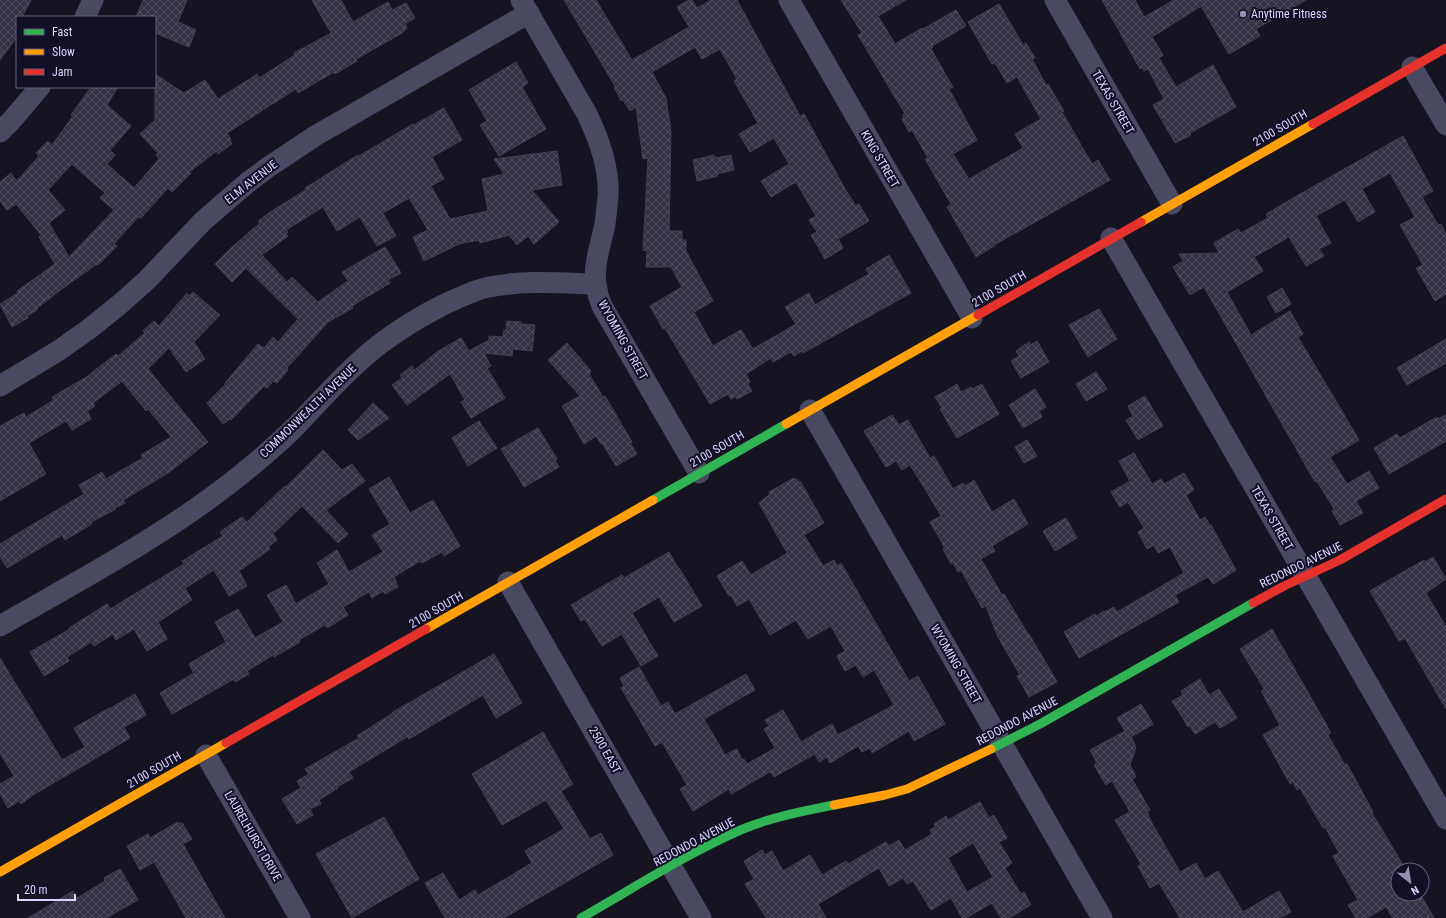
<svg xmlns="http://www.w3.org/2000/svg" width="1446" height="918" viewBox="0 0 1446 918" font-family="'Roboto Condensed',sans-serif">
<style>
.building{fill:url(#building-cross-hatch);stroke:#433f54;fill-rule:evenodd}
.lines{fill:none;stroke-linecap:round;stroke-linejoin:round}
.street{stroke:#4a4962;stroke-width:21}
.fast{stroke:#30b455;stroke-width:9}
.slow{stroke:#ff9f0a;stroke-width:9}
.jam{stroke:#e5322d;stroke-width:9}
.poi-dot{fill:#9591b1;stroke:#130f26;stroke-width:1.5}
.labels{text-anchor:middle;dominant-baseline:central;stroke-width:4;stroke-linejoin:round;paint-order:stroke}
.poi-label{font-size:12px;fill:#d9d4ff;stroke:#130f26;text-anchor:start}
.street-label{font-size:12px;fill:#d9d4ff;stroke:#130f26}
</style>
<defs>
<pattern id="building-cross-hatch" width="8" height="8" patternUnits="userSpaceOnUse"><rect width="8" height="8" fill="#343243"/><path d="M0 0l8 8M0 8l8-8" fill="none" stroke="#514f5f"/></pattern>
</defs>
<rect width="100%" height="100%" fill="#161421"/>
<g class="building">
<path d="M0 0H31L22 17H17V37L0 60Z"/>
<path d="M143 0H187L178 22 196 30 189 47 155 33V17H136Z"/>
<path d="M312 0H341L353 22 388 2 392 10 406 3 415 18 405 24 407 28 402 33 356 59 357 61 335 74 334 72 298 93 296 89 227 133 231 139 230 140 232 144 218 154 217 151 189 172 191 173 172 192 168 188 141 218 138 217 114 244 117 246 98 265 97 264 70 283 37 308V310L27 316 28 318 12 327 0 304 18 293 17 291 55 264 39 237 41 235 16 204 7 210 0 201V182L11 173 17 181 39 156 36 153 48 141 52 145 73 116 71 115 91 87H118L107 105 131 126 110 150 115 155 107 164 134 188 159 159 156 155 158 153 140 134 155 120V74L184 93 205 80 218 99 257 74 259 78 295 55 294 53 331 33ZM72 164 105 193 100 198 114 210 69 257 49 223 65 210 48 190Z"/>
<path d="M564 0H596L632 60 689 27 677 7 689 0H692L697 8 711 0H737L800 116 804 114 845 189 856 206 859 204 869 221 838 239 843 248 825 259 811 235 817 232 809 220 816 216 796 182 771 197 761 181 789 164 774 138 750 152 739 134 758 123 734 81 737 79 720 49 702 59 695 47 652 72 666 98 671 132 669 231H682V240H686V251L713 301 694 312 713 346 741 330 753 349 796 324 785 307 809 293 815 305 869 274 866 269 889 255 911 293 803 353 802 351 794 356 791 352 773 362 771 358 746 374 750 382 748 384 752 391 737 399 736 396 731 399 728 394 710 404 665 328 663 329 650 306 682 287 671 267H646L647 251 643 250 648 158 643 159 636 107 630 111 623 100 621 101 614 87 615 86Z"/>
<path d="M841 0H906L878 16 895 44 922 28 923 29 956 10 966 26 932 46 933 47 931 49 953 87 949 89 977 140 953 154 969 179 1023 148 1015 134 1041 119 1017 77 1007 83 995 63 992 64 968 22 999 4 1023 45 1026 43 1035 58 1032 59 1046 85 1048 84 1058 101 1064 111 1062 112 1092 164 1098 160 1110 180 994 245V246L976 257 947 207 951 204 925 159 928 158 912 130 909 132 902 119 904 117 903 115 905 114 858 35 862 33Z"/>
<path d="M1102 0H1135L1144 17 1174 0H1306L1256 29 1260 36 1229 54 1201 6 1152 37 1163 55 1159 58 1176 87 1213 65 1236 107 1190 133 1191 135 1175 143 1153 105 1164 99 1148 69 1144 71 1142 67 1140 69Z"/>
<path d="M516 62 528 83 522 87 546 129 499 156 480 125 487 121 469 90Z"/>
<path d="M444 108 462 140 432 157 444 179 431 186 450 219 488 211 482 179 504 174 494 159 557 151 562 185 532 190 559 222 534 244 528 236 517 245 509 235 480 243 479 240 459 244 424 261 413 237 428 230 409 198 383 213 396 236 377 246 360 217 337 231 323 207 286 230 288 232 286 234 288 236 262 255 287 282 292 277 318 302 348 281 342 272 385 247 401 273 388 280 390 283 352 306 353 308 328 322 287 368 288 370 277 383 273 381 267 388 264 386 231 420 230 419 223 424 207 403 226 384 225 383 258 344 264 348 273 337 278 342 298 319 246 268 232 282 215 264 232 247 260 223 258 221 270 212 306 190 305 188 358 155 359 156 413 124 414 125Z"/>
<path d="M1403 136 1433 191 1422 197 1438 225 1441 224 1446 234V294L1435 301 1416 268 1423 265 1400 225 1415 217 1390 173 1362 189 1375 212 1358 222 1345 200 1316 216 1331 243 1319 249 1324 256 1306 266 1289 237 1254 257 1263 271 1227 292 1251 335 1290 311 1303 334 1298 337 1359 440 1330 457 1347 484 1369 471 1379 488 1356 501 1363 513 1340 525 1332 511 1334 509 1317 481 1315 482 1204 287 1190 295 1173 267 1183 261 1179 254 1219 253 1214 243 1238 229 1241 233 1268 218 1266 214 1300 194Z"/>
<path d="M714 155 715 158 731 155 734 170 717 174 718 176 697 181 693 160Z"/>
<path d="M1282 288 1291 304 1276 313 1267 297Z"/>
<path d="M193 292 220 315 194 342 205 359 186 372 169 348 148 369 208 442 168 473 123 500 125 503 115 508 116 509 91 522 92 524 65 540 62 535 7 568 0 557V544L84 494 79 485 102 472 106 479 143 458 141 455 171 437 148 409 146 411 122 381 93 403 95 406 87 411 91 419 72 430 66 421 29 443 46 474 0 501V426L24 413 26 417 54 400 52 397 85 378 116 354 118 356 145 333 143 331 154 321 159 326 187 293 189 296Z"/>
<path d="M1099 309 1117 339 1088 357 1069 325Z"/>
<path d="M507 321 521 322V324L535 325 532 351 513 349 512 356 484 353 491 366 487 368 505 398 471 418 461 402 465 400 450 374 407 405 392 385 402 378 400 375 412 366 415 370 437 352 461 338 469 351 489 340V336L503 337 504 330H506Z"/>
<path d="M1446 339V363L1407 385 1397 368Z"/>
<path d="M1037 341 1049 362 1021 378 1011 361 1019 356 1016 351 1029 342 1031 345Z"/>
<path d="M567 343 591 371 589 374 603 397 605 396 632 442 630 443 637 454 616 466 602 443 601 444 596 436 584 444 562 406 580 396 548 360Z"/>
<path d="M1096 372 1107 389 1086 401 1076 384Z"/>
<path d="M957 384 961 392 971 387 972 389 982 384 999 414 957 438 940 409 942 408 935 397Z"/>
<path d="M1035 389 1046 407 1039 411 1042 417 1023 428 1009 405Z"/>
<path d="M1145 396 1163 426 1138 440 1126 420 1133 416 1128 406Z"/>
<path d="M373 403 389 418 358 440 348 430Z"/>
<path d="M892 415 899 425 908 420 930 458 934 456 953 489 963 483 965 486 974 480 992 512 1014 499 1028 524 992 546 995 551 981 559 1002 595 1004 594 1028 634H1029L1057 682 1029 697 1017 676 1020 675 998 637 986 606 982 608 961 570 958 572 953 563 951 564 943 549 945 548 930 522 941 516 925 489 910 465 902 470 896 461 886 467 864 431Z"/>
<path d="M1446 415V441L1389 474 1374 448 1397 434 1400 438 1437 417 1438 419Z"/>
<path d="M479 421 497 448 468 466 452 438Z"/>
<path d="M538 428 557 459 555 460 559 467 524 487 501 449Z"/>
<path d="M1027 440 1037 456 1024 463 1015 447Z"/>
<path d="M323 450 342 470 352 464 365 481 326 510 348 534 338 543 302 506 273 534 277 540 268 547 270 549 239 571 247 586 229 596 214 570 185 588 192 600 158 622 167 639 147 651 134 629 116 640 113 634 94 646 91 642 67 657 69 661 44 676 30 652 70 629 69 628 107 604 110 609 184 564 182 561 223 536 220 532 242 517 247 522 285 486 286 487Z"/>
<path d="M1134 453 1152 484 1161 479 1164 484 1184 473 1194 490 1186 495 1200 520 1205 517 1210 526 1211 525 1236 570 1213 584 1208 577 1175 595 1179 602 1079 658 1064 632 1095 614 1096 616 1104 611 1105 612 1114 607 1117 612 1184 573 1170 547 1158 553 1154 545 1147 549 1138 532 1144 528 1128 502 1120 507 1111 492 1130 481 1119 461Z"/>
<path d="M389 477 410 513 433 500 460 546 444 556 442 552 422 563 420 561 394 577 397 583H396L398 587 385 594 383 591 372 598 369 592 343 607 348 615 327 628 325 625 299 640 300 642 274 657 273 655 247 671 249 674 235 682 234 679 172 714 160 693 194 673 189 664 226 642 215 622 238 609 255 638 283 622 267 595 286 585 296 604 329 584 317 563 337 550 349 572 383 552 372 535 390 524 369 489Z"/>
<path d="M794 478 795 480 797 479 798 482 800 481 824 523 804 535 823 566 834 560 837 566 841 563 909 681 918 676 945 724 914 741 909 731 872 753 870 748 862 752 858 746 830 763 827 757 819 762 815 754 774 777 770 772 731 794 729 789 693 811 680 789 687 785 662 742 655 746 621 688 624 686 620 678 639 667 661 706 668 702 675 714 746 674 755 690 704 719 725 755 737 749 742 760 744 759 747 764 775 748 764 729 769 726 765 720 783 710 801 742 832 724 838 735 894 705 874 670 863 677 856 665 845 671 837 656 845 651 831 626 808 639 796 620 770 635 749 599 737 606 731 595 729 596 717 576 742 561 751 575 787 553 759 503 770 494 769 492Z"/>
<path d="M1066 518 1077 538 1055 551 1043 531Z"/>
<path d="M669 552 678 568H679L702 606 674 622 659 597 632 613 658 656 641 666 622 634 602 646 585 619 581 621 571 605 622 575 624 578Z"/>
<path d="M1433 557 1446 579 1426 593 1446 627V709L1405 638 1399 641 1370 591 1424 560 1425 562Z"/>
<path d="M1272 629 1331 733 1328 735 1345 765 1347 764 1373 812 1372 813 1406 870H1398V894H1420L1434 918H1393L1386 907 1367 918H1356L1348 905 1358 900 1333 856 1339 853 1325 827 1323 828 1300 788 1297 790 1293 782 1290 784 1263 735 1280 725 1261 691 1264 689 1240 649Z"/>
<path d="M494 654 522 703 496 718 483 695 409 739 407 737 349 772 353 778 337 787 338 788 319 800 321 804 310 809 313 815 297 824 282 799 301 788 297 781 309 774 305 769 359 738 357 736 393 713V712Z"/>
<path d="M0 658 62 760 85 747 74 728 109 708V709L135 694 146 715 124 727 130 738 33 795 21 804 19 801 8 808 0 793V784L14 776 0 753Z"/>
<path d="M1200 679 1209 695 1219 689 1237 718 1220 728 1215 722 1195 734 1190 726 1188 727 1172 701 1183 695 1181 691Z"/>
<path d="M1141 704 1153 724 1131 737 1136 747 1130 765 1136 777 1132 779 1150 810 1147 812 1149 815 1148 816 1180 872 1196 863 1205 879 1218 871 1243 912 1279 891 1291 912 1280 918H1180L1159 883 1150 888 1138 866 1141 864 1115 820 1130 812 1112 781 1106 785 1094 765 1097 763 1090 750 1125 731 1117 718Z"/>
<path d="M543 732 573 784 561 791 590 839 601 833 613 855 504 918H445L425 883 443 873 459 900 475 890 478 895 532 863 525 851 564 829 546 800 502 825 472 774Z"/>
<path d="M980 802 989 818 994 815 1007 838 999 842 1012 863 1005 868 1021 894 1024 892 1031 905 1009 918H1001L992 903 966 918H962L951 898 931 910 913 881 907 884 903 878 889 886 879 868 818 904 826 918H766L745 884 754 879 744 861 762 850 765 855 772 851 783 871 810 855 822 875 846 861 848 864 886 842 889 846 899 840 905 850 932 834 930 830 935 827 934 824 946 816 948 820ZM973 843 993 877 967 892 948 858Z"/>
<path d="M384 817 419 879 352 918 316 854Z"/>
<path d="M178 822 179 824 182 823 192 839 183 844 225 918H186L154 862 140 870 127 846 148 834 150 838Z"/>
<path d="M120 869 138 900 106 918H28L73 891 77 898 105 881 104 878Z"/>
</g>
<g class="lines">
<g class="street">
<path d="M521 0 587 114C599 139 610 168 608 197 607 206 606 215 605 224 601 244 593 265 596 285 597 292 599 299 602 306L699 473"/>
<path d="M789 0 972 318"/>
<path d="M1055 0 1172 204"/>
<path d="M85 17 93 0"/>
<path d="M1412 67 1446 125"/>
<path d="M0 132 11 121 40 87"/>
<path d="M1111 238 1446 819"/>
<path d="M0 386 58 351 89 329 119 305 147 280 203 221 247 183 267 168 315 136 529 13"/>
<path d="M810 410 1102 918"/>
<path d="M508 582 701 918"/>
<path d="M0 626C78 581 158 539 229 484 252 466 275 447 296 426 323 398 349 368 380 344 400 329 421 316 443 305 458 298 474 290 489 287 524 280 560 283 596 284"/>
<path d="M206 755 300 918"/>
</g>
<g class="fast">
<path d="M653 500 786 424"/>
<path d="M991 749 1040 724 1253 603"/>
<path d="M581 918C634 888 687 853 743 829 772 817 804 811 834 805"/>
</g>
<g class="slow">
<path d="M1141 222 1313 124"/>
<path d="M786 424 978 315"/>
<path d="M426 629 653 500"/>
<path d="M834 805 885 795 907 789 991 749"/>
<path d="M0 872 226 743"/>
</g>
<g class="jam">
<path d="M1313 124 1446 48"/>
<path d="M978 315 1141 222"/>
<path d="M1253 603 1284 586 1340 560 1446 499"/>
<path d="M226 743 426 629"/>
</g>
</g>
<circle class="poi-dot" cx="1243" cy="14" r="4"/>
<g class="labels">
<g class="poi-label">
<text x="1251" y="14">Anytime Fitness</text>
</g>
<g class="street-label">
<text transform="translate(1113 102) rotate(60)">TEXAS STREET</text>
<text transform="translate(1280 128) rotate(-30)">2100 SOUTH</text>
<text transform="translate(880 159) rotate(60)">KING STREET</text>
<text transform="translate(251 182) rotate(-38)">ELM AVENUE</text>
<text transform="translate(999 289) rotate(-30)">2100 SOUTH</text>
<text transform="translate(623 340) rotate(61)">WYOMING STREET</text>
<text transform="translate(308 411) rotate(-44)">COMMONWEALTH AVENUE</text>
<text transform="translate(717 449) rotate(-30)">2100 SOUTH</text>
<text transform="translate(1272 518) rotate(60)">TEXAS STREET</text>
<text transform="translate(1301 565) rotate(-26)">REDONDO AVENUE</text>
<text transform="translate(436 610) rotate(-30)">2100 SOUTH</text>
<text transform="translate(956 664) rotate(60)">WYOMING STREET</text>
<text transform="translate(1017 721) rotate(-28)">REDONDO AVENUE</text>
<text transform="translate(605 750) rotate(60)">2500 EAST</text>
<text transform="translate(154 770) rotate(-30)">2100 SOUTH</text>
<text transform="translate(253 836) rotate(60)">LAURELHURST DRIVE</text>
<text transform="translate(694 842) rotate(-28)">REDONDO AVENUE</text>
</g>
</g>
<rect x="16" y="16" width="140" height="72" fill="#130f26" stroke="#625e7d"/>
<rect x="24" y="29" width="20" height="6" fill="#30b455" stroke="#625e7d"/>
<text x="52" y="36" font-size="12" fill="#d9d4ff">Fast</text>
<rect x="24" y="49" width="20" height="6" fill="#ff9f0a" stroke="#625e7d"/>
<text x="52" y="56" font-size="12" fill="#d9d4ff">Slow</text>
<rect x="24" y="69" width="20" height="6" fill="#e5322d" stroke="#625e7d"/>
<text x="52" y="76" font-size="12" fill="#d9d4ff">Jam</text>
<g transform="translate(1410 882) rotate(150)"><circle r="19" fill="#130f26" stroke="#625e7d"/>
<path d="M0-3L7 15L0 10L-7 15Z" fill="#9591b1"/>
<text y="-6" font-size="11" font-weight="bold" text-anchor="middle" fill="#d9d4ff">N</text>
</g>
<path d="M18 894v6h57v-6" fill="none" stroke="#d9d4ff" stroke-width="2"/>
<text x="24" y="894" font-size="12" fill="#d9d4ff" stroke="#130f26" stroke-width="3" paint-order="stroke">20 m</text>
</svg>
